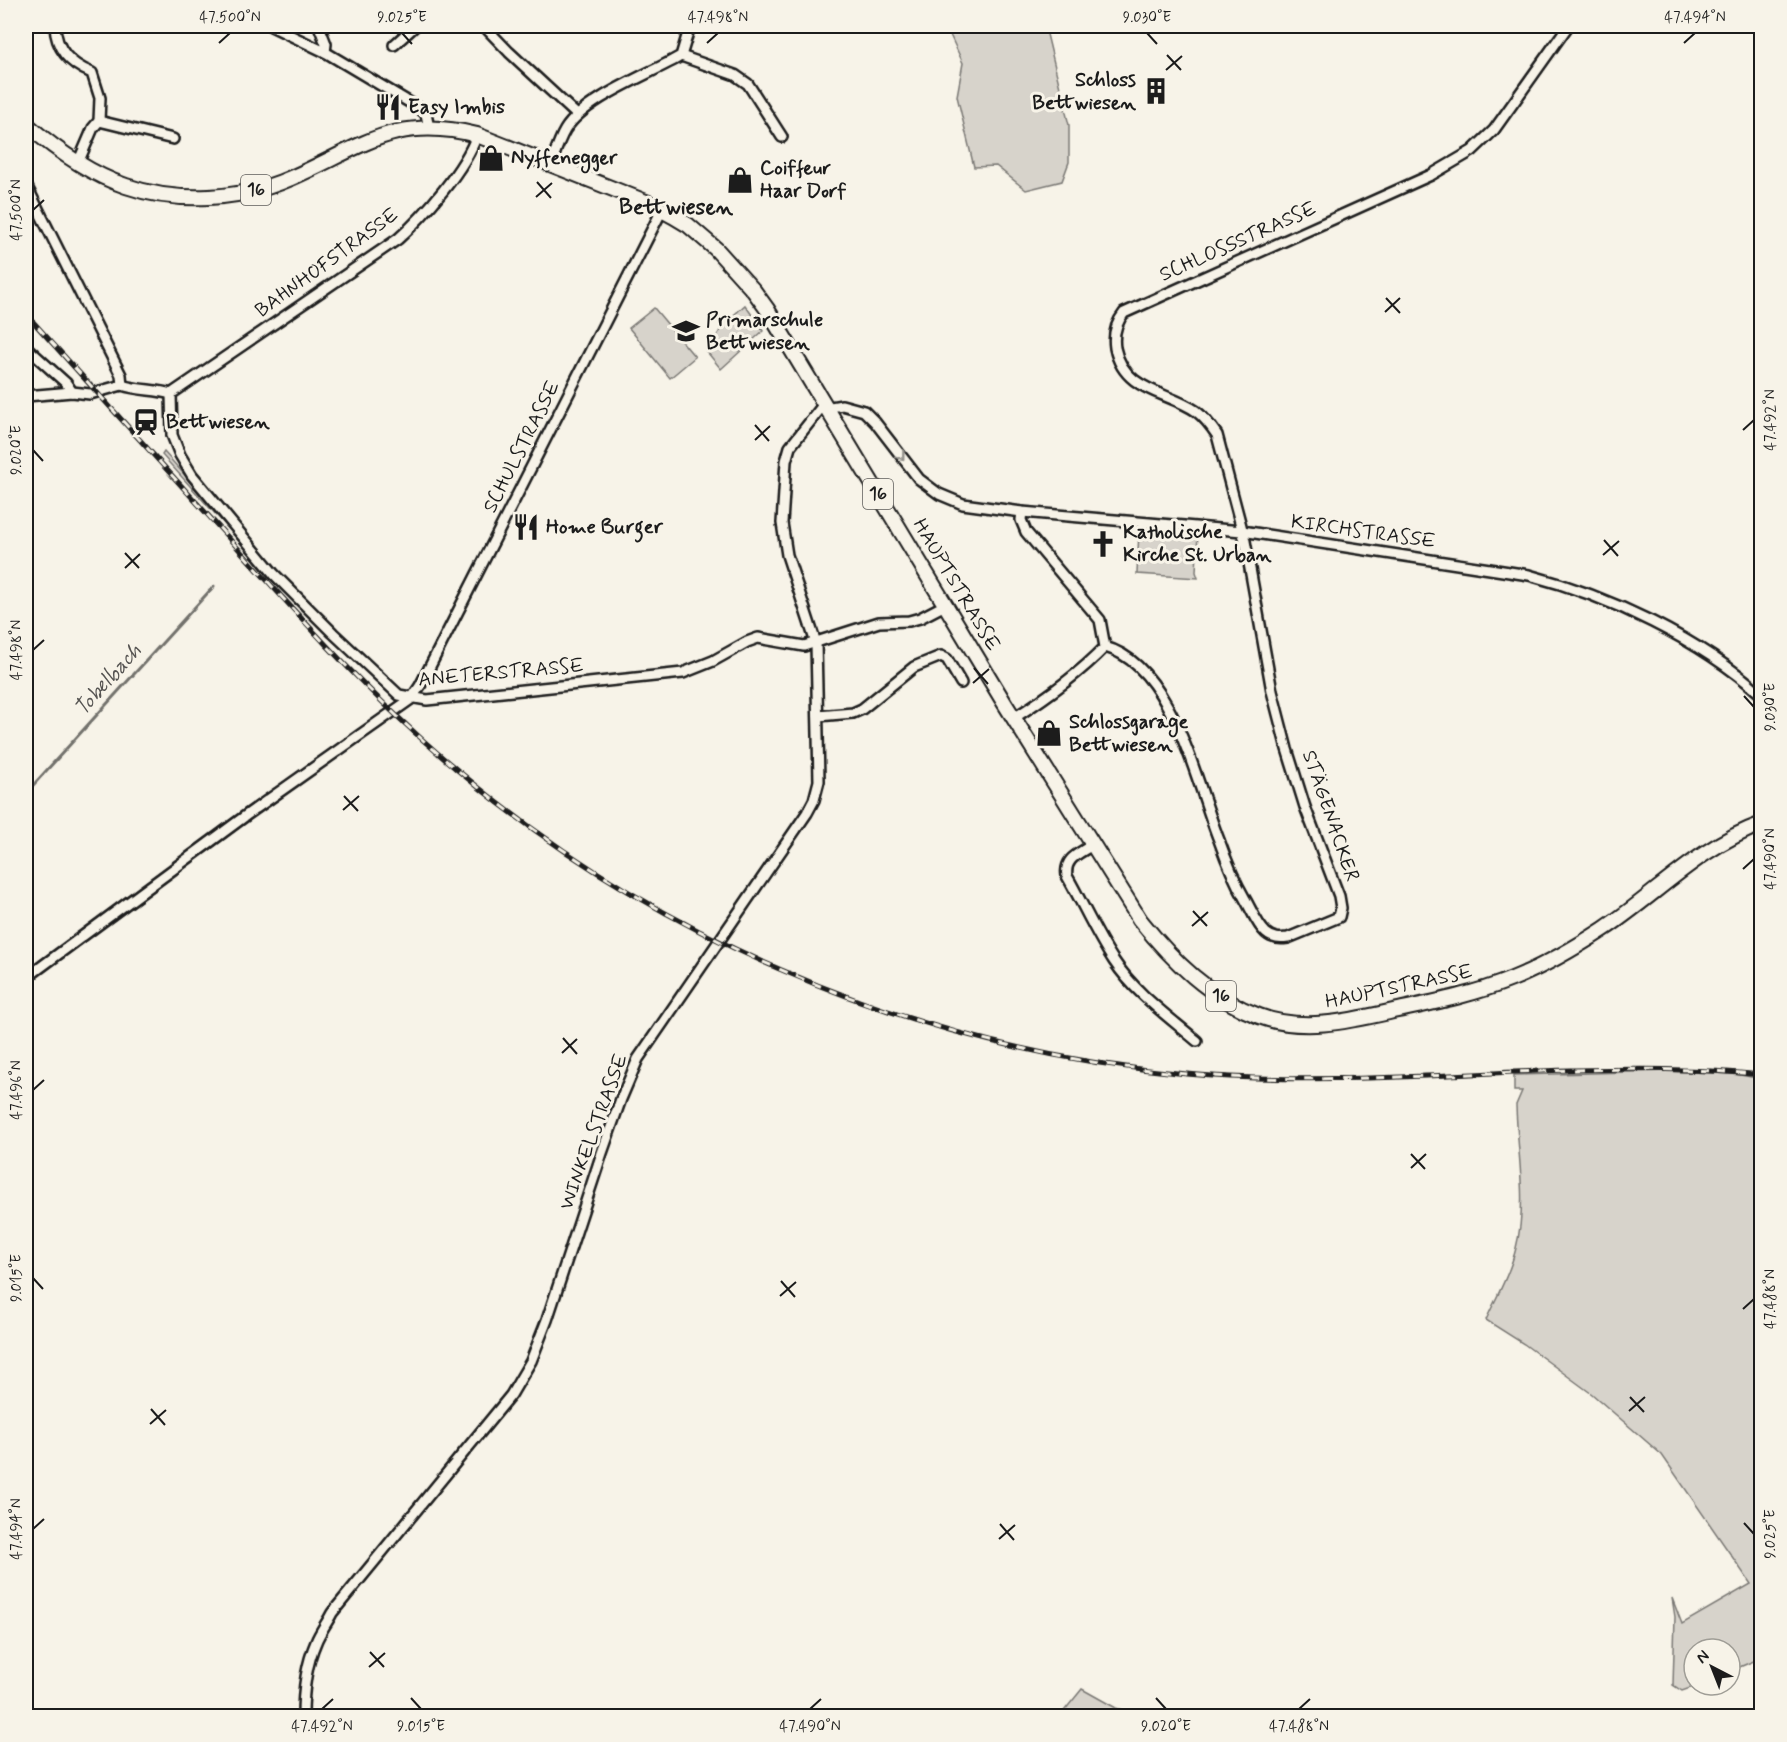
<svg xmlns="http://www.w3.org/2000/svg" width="1787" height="1742" viewBox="0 0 1787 1742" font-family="Mynerve,sans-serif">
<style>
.green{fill:#d7d3cb;stroke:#7a7874;stroke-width:1.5}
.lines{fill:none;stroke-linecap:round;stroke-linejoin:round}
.stream{stroke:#72716c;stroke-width:3}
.street-casing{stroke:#1c1c1c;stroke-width:14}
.primary-casing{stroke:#1c1c1c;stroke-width:18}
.street{stroke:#f7f3e8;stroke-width:9}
.primary{stroke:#f7f3e8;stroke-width:14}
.rail-casing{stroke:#1c1c1c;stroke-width:5}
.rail{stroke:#f7f3e8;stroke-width:3;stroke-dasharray:9;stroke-linecap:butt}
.oneway{stroke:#94928c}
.ticks{fill:none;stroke:#1c1c1c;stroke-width:2}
.labels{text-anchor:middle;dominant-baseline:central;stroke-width:6;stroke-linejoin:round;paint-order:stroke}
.shield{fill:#f7f3e8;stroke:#5e5c59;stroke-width:1.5}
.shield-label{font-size:18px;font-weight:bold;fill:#1c1c1c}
.poi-label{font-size:20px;font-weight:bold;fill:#1c1c1c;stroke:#f7f3e8;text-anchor:start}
.street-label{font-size:20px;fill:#1c1c1c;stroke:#f7f3e8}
.water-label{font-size:21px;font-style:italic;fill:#565452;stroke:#f7f3e8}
.quarter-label{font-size:22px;font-weight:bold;fill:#1c1c1c;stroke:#f7f3e8}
.neatline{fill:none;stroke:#1c1c1c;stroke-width:2}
.ticks-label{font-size:15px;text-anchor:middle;fill:#1c1c1c}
</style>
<rect width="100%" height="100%" fill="#f7f3e8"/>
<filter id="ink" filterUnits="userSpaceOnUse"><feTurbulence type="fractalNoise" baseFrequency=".0167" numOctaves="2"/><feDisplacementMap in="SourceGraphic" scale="12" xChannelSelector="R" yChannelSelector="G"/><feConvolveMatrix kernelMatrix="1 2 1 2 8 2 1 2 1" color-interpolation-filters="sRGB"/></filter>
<g filter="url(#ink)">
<g class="green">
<path d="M946 26H1045L1069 125V162L1062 181 1026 190 996 166 974 167 957 96 963 63Z"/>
<path d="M1758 26H1762L1761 107 1759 106Z"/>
<path d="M745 305 763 331 721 369 707 352 724 324Z"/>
<path d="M654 308 695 357 670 378 629 328Z"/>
<path d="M164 452 230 525 227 527 162 455Z"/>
<path d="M1143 527 1198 533 1196 572 1198 578 1137 574 1139 530H1142Z"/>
<path d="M1669 1071 1735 1074 1762 1079 1761 1658 1730 1671V1649H1694V1685H1699L1682 1691 1673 1685 1675 1617 1672 1598 1682 1624 1751 1584 1662 1455 1592 1394 1524 1344 1486 1320C1497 1296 1510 1273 1516 1248 1528 1201 1517 1152 1516 1105L1522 1091H1514V1075Z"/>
<path d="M1082 1689 1116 1708 1141 1716H1060Z"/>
</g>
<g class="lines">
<path class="stream" d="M26 793 214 586"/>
<defs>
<g id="street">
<path d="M55 26C56 50 70 64 92 73L100 98 99 121 93 128 78 163"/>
<path d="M271 26 325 52 419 108 426 114 429 128"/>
<path d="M319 26 326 44 325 52"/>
<path d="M484 26 509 52 577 115"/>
<path d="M394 45 415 26"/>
<path d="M681 56 735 75 748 84 782 137"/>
<path d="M99 121 173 139"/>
<path d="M551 164C555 153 559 140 565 130 585 98 648 75 681 56L690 26"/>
<path d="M26 185 121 375 122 385C139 391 155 389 171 394L398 239C425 215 465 169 477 135"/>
<path d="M26 347 66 383 72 392"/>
<path d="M171 394 172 435 180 455 192 475 274 574 333 633 399 695 427 700 683 673 713 661 747 642 758 638 804 646 879 622 909 621 920 618 945 605"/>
<path d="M26 396 72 392 90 394 122 385"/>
<path d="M1105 647C1172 665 1196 783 1219 840 1226 860 1234 880 1245 899 1251 909 1257 925 1266 933 1273 939 1280 939 1288 938L1339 917 1341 908 1339 896 1305 807 1287 749 1272 691 1245 541 1217 435C1211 426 1205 418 1196 411 1167 391 1124 392 1115 348 1113 335 1116 323 1124 313L1431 175 1472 151 1494 130 1568 26"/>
<path d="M818 716 853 713 862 709 914 667 941 656 947 659 961 683"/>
<path d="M1014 718C1047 697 1078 675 1105 647L1100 620 1026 532 1021 520 1022 512"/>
<path d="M1092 845C1079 854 1064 858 1067 876 1083 904 1096 934 1114 961 1135 993 1169 1017 1197 1041"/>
<path d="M26 978 248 814 411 699 420 686 662 210"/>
<path d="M303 1716C303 1692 306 1665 316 1642 320 1632 327 1623 332 1613L511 1395 531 1361 547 1320 602 1153 621 1099 638 1059 807 813 814 800 819 781 816 643 787 555 782 523 786 461 790 447 820 409 842 405 864 411 875 422 919 479 939 494 963 504 1022 512 1242 531 1529 575C1609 596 1700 639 1762 695"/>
</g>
<path id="primary" d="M26 124C55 149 89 174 126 186 178 204 241 200 291 178 362 147 395 114 477 135L651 204 673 216 688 225 716 249 754 291 767 309 1005 704 1140 920C1172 960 1210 998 1259 1016 1304 1033 1353 1020 1398 1010 1436 1002 1475 994 1512 979 1544 966 1575 948 1604 929 1657 894 1700 846 1762 824"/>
</defs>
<use href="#street" class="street-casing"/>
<use href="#primary" class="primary-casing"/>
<use href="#street" class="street"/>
<use href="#primary" class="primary"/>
<defs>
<path id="rail" d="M26 314C96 391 165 468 235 545 296 613 357 681 424 741 634 930 907 1049 1187 1074 1315 1085 1443 1074 1570 1070 1634 1069 1698 1068 1762 1075"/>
</defs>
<use href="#rail" class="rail-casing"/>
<use href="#rail" class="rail"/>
</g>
<defs><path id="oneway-chevron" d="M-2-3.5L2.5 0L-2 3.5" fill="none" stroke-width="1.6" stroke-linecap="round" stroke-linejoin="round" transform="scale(1.5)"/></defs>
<use class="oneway" href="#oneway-chevron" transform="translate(901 456) rotate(53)"/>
</g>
<path class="ticks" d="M402 33 412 44M1147 33 1157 44M219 43 230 33M707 43 718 33M1684 43 1695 33M1167 55 1181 70M1166 70 1182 56M537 182 551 198M536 197 552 183M33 210 44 200M1386 298 1400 313M1385 312 1400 298M755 425 769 441M1743 430 1754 420M755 440 770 426M33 450 43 461M1604 540 1618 556M125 553 139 568M1603 555 1619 541M125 568 140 554M33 650 44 640M974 668 988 684M973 683 989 669M1744 696 1754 707M344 796 358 811M343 810 359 796M1743 869 1754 859M1193 911 1207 926M1192 926 1208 912M563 1038 577 1054M562 1053 577 1039M33 1090 44 1080M1411 1154 1425 1169M1411 1168 1426 1154M33 1278 43 1289M781 1281 795 1297M780 1296 796 1282M1743 1309 1754 1299M1630 1397 1644 1412M151 1409 165 1425M1629 1411 1645 1397M150 1424 166 1410M1744 1523 1754 1534M1000 1524 1014 1540M33 1529 44 1519M999 1539 1015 1525M370 1652 384 1667M369 1667 385 1653M411 1698 421 1709M1156 1698 1166 1709M322 1709 333 1699M810 1709 821 1699M1299 1709 1310 1699"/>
<defs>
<symbol id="building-bare" viewBox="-9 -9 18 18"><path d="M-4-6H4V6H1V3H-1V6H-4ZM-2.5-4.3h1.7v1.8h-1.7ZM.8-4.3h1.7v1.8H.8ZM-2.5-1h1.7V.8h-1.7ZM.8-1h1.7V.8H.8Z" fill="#1c1c1c" stroke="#f7f3e8" stroke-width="2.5" paint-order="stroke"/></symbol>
<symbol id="restaurant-bare" viewBox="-9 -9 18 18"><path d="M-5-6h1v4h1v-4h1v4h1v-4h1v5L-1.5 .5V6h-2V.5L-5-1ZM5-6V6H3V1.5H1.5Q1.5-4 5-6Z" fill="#1c1c1c" stroke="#f7f3e8" stroke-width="2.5" paint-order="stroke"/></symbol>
<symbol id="shop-bare" viewBox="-9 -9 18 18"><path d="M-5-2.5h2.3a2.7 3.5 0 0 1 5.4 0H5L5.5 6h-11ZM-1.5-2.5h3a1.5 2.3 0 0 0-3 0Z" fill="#1c1c1c" stroke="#f7f3e8" stroke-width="2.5" paint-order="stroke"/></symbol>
<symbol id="school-bare" viewBox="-9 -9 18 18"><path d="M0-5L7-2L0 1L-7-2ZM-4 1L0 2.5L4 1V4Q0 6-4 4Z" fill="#1c1c1c" stroke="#f7f3e8" stroke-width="2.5" paint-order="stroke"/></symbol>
<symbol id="station-bare" viewBox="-9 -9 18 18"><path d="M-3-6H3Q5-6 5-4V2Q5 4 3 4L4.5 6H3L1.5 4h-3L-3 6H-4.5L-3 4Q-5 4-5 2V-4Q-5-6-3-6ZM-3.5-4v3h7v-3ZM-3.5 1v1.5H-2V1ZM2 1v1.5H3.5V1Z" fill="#1c1c1c" stroke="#f7f3e8" stroke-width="2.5" paint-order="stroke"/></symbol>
<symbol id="church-bare" viewBox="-9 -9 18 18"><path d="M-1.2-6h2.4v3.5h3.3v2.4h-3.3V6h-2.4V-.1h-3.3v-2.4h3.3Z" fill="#1c1c1c" stroke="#f7f3e8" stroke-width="2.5" paint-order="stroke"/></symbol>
</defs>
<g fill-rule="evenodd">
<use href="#building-bare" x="1137" y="72" width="38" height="38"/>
<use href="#restaurant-bare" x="369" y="88" width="38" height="38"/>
<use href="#shop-bare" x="472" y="139" width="38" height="38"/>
<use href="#shop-bare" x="721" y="161" width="38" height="38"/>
<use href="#school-bare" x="667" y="312" width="38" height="38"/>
<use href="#station-bare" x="127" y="403" width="38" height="38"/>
<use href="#restaurant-bare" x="507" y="508" width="38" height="38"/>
<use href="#church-bare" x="1084" y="525" width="38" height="38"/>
<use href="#shop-bare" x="1030" y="714" width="38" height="38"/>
</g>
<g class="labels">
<g class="shield">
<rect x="241" y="175" width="30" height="30" rx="4.5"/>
<rect x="863" y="479" width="30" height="30" rx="4.5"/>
<rect x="1206" y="981" width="30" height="30" rx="4.5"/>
</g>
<g class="shield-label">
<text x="256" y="190">16</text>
<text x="878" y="494">16</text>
<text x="1221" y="996">16</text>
</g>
<g class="poi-label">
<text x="1136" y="80" text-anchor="end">Schloss<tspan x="1136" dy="23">Bettwiesen</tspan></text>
<text x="408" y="107">Easy Imbis</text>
<text x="511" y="158">Nyffenegger</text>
<text x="760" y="168">Coiffeur<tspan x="760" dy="23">Haar Dorf</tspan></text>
<text x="706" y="320">Primarschule<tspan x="706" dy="23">Bettwiesen</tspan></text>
<text x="166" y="422">Bettwiesen</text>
<text x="546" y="527">Home Burger</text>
<text x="1123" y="532">Katholische<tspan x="1123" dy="23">Kirche St. Urban</tspan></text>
<text x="1069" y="722">Schlossgarage<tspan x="1069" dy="23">Bettwiesen</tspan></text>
</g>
<g class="street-label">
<text transform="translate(1238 242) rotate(-24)">SCHLOSSSTRASSE</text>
<text transform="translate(327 263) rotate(-36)">BAHNHOFSTRASSE</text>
<text transform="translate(522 447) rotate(-63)">SCHULSTRASSE</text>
<text transform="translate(1363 532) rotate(8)">KIRCHSTRASSE</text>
<text transform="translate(956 585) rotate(59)">HAUPTSTRASSE</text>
<text transform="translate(501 673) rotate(-5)">ANETERSTRASSE</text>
<text transform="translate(1330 816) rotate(71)">STÄGENACKER</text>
<text transform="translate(1399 987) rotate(-12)">HAUPTSTRASSE</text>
<text transform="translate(594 1132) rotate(-70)">WINKELSTRASSE</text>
</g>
<g class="water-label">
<text transform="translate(108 680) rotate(-48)">Tobelbach</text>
</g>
<g class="quarter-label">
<text x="676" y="208">Bettwiesen</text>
</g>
</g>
<rect width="1787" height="1742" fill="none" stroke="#f7f3e8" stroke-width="66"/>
<g transform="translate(1712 1667) rotate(318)"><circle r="28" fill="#f7f3e8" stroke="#9f9d96" stroke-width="1.5"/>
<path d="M0-4.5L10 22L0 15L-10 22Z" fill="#1c1c1c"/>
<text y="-9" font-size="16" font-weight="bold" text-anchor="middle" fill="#1c1c1c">N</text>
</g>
<rect x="33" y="33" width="1721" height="1676" class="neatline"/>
<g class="ticks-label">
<text x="230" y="22">47.500°N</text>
<text x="402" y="22">9.025°E</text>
<text x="718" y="22">47.498°N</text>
<text x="1147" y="22">9.030°E</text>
<text x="1695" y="22">47.494°N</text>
<text transform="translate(16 210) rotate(-90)" y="5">47.500°N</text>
<text transform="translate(1770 420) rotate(-90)" y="5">47.492°N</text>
<text transform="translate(16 450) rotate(-90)" y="5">9.020°E</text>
<text transform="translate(16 650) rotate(-90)" y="5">47.498°N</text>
<text transform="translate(1770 707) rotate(-90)" y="5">9.030°E</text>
<text transform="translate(1770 859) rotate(-90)" y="5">47.490°N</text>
<text transform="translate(16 1090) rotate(-90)" y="5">47.496°N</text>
<text transform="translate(16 1278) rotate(-90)" y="5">9.015°E</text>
<text transform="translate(1770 1299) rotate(-90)" y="5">47.488°N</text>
<text transform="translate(16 1529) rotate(-90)" y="5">47.494°N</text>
<text transform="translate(1770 1534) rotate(-90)" y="5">9.025°E</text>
<text x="322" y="1731">47.492°N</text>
<text x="421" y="1731">9.015°E</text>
<text x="810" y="1731">47.490°N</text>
<text x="1166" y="1731">9.020°E</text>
<text x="1299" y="1731">47.488°N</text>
</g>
</svg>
